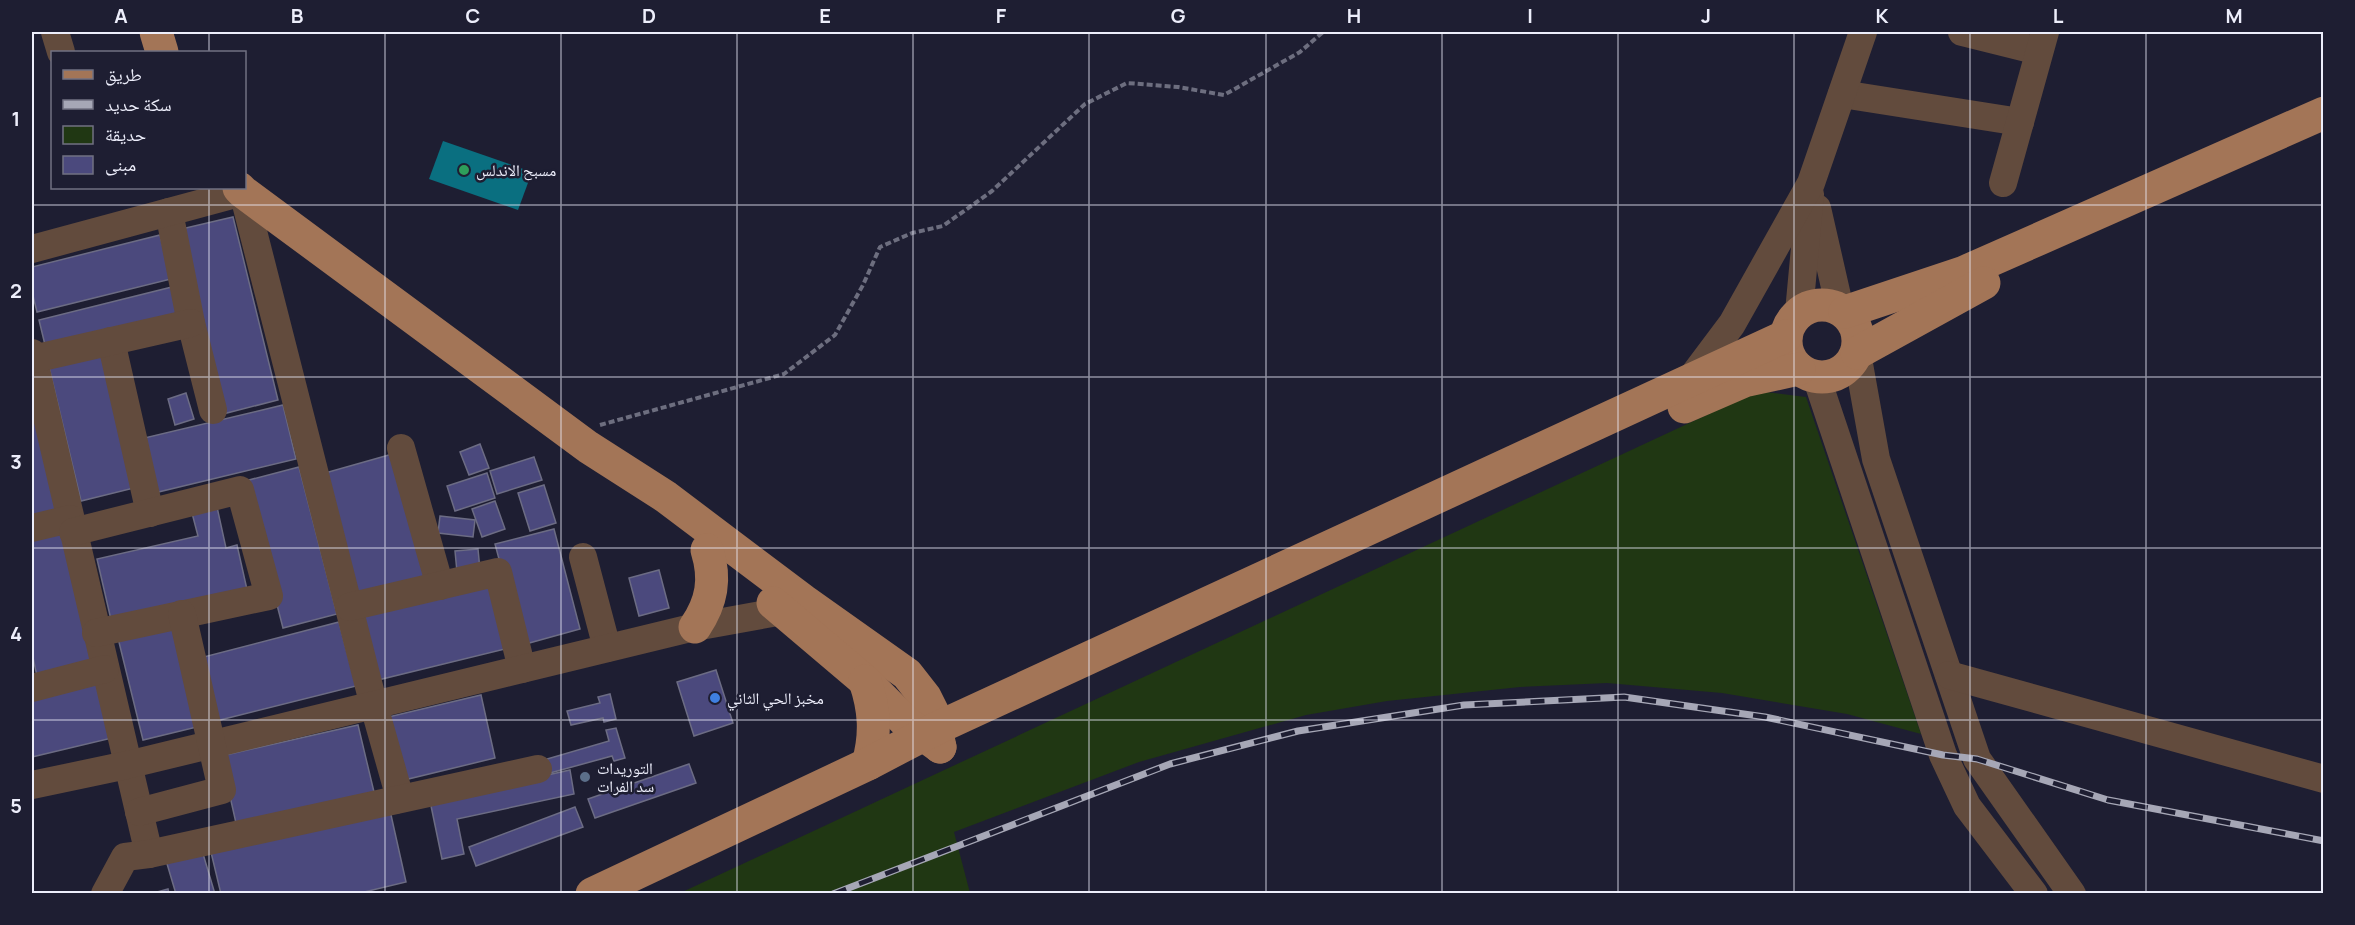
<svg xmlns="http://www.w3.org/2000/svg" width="2355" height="925" viewBox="0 0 2355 925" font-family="Manrope,'Noto Naskh Arabic',sans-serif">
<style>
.green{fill:#203713}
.water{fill:#0a6f80}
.building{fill:#4b497d;stroke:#6c6c84;stroke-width:1.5}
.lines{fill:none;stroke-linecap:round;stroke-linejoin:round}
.path{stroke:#6d6e7f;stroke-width:4;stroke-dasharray:6 3;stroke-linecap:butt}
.minor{stroke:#624b3d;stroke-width:28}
.major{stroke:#a37557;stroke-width:33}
.rail-casing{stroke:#a6a7b6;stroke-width:7}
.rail{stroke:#1e1e32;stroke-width:4.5;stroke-dasharray:14;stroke-linecap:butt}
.grid{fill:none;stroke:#edeefb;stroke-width:1.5;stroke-opacity:0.55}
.leisure-dot{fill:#2e9e5b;stroke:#1e1e32;stroke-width:2}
.shop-dot{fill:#3f7fe0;stroke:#1e1e32;stroke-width:2}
.service-dot{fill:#5c6f8a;stroke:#1e1e32;stroke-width:2}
.labels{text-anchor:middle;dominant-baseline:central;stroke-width:5;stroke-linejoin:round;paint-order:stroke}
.poi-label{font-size:16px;fill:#edeefb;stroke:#1e1e32;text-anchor:start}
.neatline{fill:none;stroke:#edeefb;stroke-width:2}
.grid-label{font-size:20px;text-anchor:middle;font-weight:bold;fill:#edeefb}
</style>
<rect width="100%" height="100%" fill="#1e1e32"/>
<path class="green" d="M1758 391 1806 397 1921 734 1847 714 1722 693 1607 683 1520 687 1387 701 1306 715 1139 762 954 832 970 893 678 894Z"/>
<path class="water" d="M443 141 532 172 518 210 429 179Z"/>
<g class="building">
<path d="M233 217 278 400 223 414 177 230Z"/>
<path d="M160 235 171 279 37 312 32 292V267Z"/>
<path d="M172 287 179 316 46 349 39 320Z"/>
<path d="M104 350 138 487 81 501 48 363Z"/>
<path d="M186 393 194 419 175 425 168 399Z"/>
<path d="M32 401 59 515 32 522Z"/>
<path d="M283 405 296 459 150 494 136 440Z"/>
<path d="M480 444 489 468 469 475 460 452Z"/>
<path d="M396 453 431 580 359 600 325 473Z"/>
<path d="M534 457 542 480 497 494 490 471Z"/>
<path d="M299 467 337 614 283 628 245 481Z"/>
<path d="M487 473 495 498 455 511 447 486Z"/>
<path d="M544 485 556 523 530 531 518 493Z"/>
<path d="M495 501 505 529 482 537 472 509Z"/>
<path d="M217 507 226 548 237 545 248 594 112 624 97 559 198 536 192 513Z"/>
<path d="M440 516 475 520 473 537 438 533Z"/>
<path d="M61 529 94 668 38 681 32 653V535Z"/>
<path d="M554 529 580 629 522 645 495 544Z"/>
<path d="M478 549 480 570 457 572 455 551Z"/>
<path d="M659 570 669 608 639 616 629 578Z"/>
<path d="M497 578 513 647 378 680 361 610Z"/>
<path d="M175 620 201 726 143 740 117 634Z"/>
<path d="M339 622 356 686 212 722 196 659Z"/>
<path d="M716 670 733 723 694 736 677 682Z"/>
<path d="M98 678 112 738 32 757V694Z"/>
<path d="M610 694 616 719 604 722 603 718 571 725 567 711 600 703 598 697Z"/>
<path d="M481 695 495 758 400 781 380 719Z"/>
<path d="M358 725 374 792 236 823 221 756Z"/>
<path d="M616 728 625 758 614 761 612 756 550 773 547 759 609 741 606 730Z"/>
<path d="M689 764 696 783 595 818 588 799Z"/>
<path d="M570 770 574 794 457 819 464 854 442 859 430 801Z"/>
<path d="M389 806 406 882 356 894H221L210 848Z"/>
<path d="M575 807 583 827 476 866 469 847Z"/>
<path d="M201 847 215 894H176L165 857Z"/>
<path d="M168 889 169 894H150Z"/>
</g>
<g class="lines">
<path class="path" d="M600 425 784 374 835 335 863 285 880 247 912 233 943 226 992 191 1085 104 1127 83 1178 87 1224 95 1300 52 1323 32"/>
<g class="minor">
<path d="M55 32 61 52"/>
<path d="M1962 32 2039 51"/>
<path d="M1842 94 2020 122"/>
<path d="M2003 183 2045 32"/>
<path d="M1817 208 1840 309"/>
<path d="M169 212 191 323 213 410"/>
<path d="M32 249 243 192 374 706 398 791V796L395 800"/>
<path d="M1799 312 1810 194"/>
<path d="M111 341 150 513"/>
<path d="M32 353 149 854"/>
<path d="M1857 353 1876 459 1977 759 2072 894"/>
<path d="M33 359 191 323"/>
<path d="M1816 376 1943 755 1967 806 2034 894"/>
<path d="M1690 380 1732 324 1811 183 1863 32"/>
<path d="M401 448 440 586"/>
<path d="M32 528 70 519"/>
<path d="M73 532 240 490 269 596 96 633"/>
<path d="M583 557 607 648"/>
<path d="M349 607 498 572 522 669"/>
<path d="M1949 675 2324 779"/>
<path d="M32 688 105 669"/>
<path d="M32 785 127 765 695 627 783 611 797 604"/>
<path d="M139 812 222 790 182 614"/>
<path d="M105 894 125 857 149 854 538 769"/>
</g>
<g class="major">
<path d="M156 32 162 52"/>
<path d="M239 188 243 192 588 447 666 497 804 601 907 674 925 697 933 713 940 747"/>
<circle cx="1822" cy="341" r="36"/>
<path d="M1845 312 1962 273 2324 113"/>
<path d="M1857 353 1984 283"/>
<path d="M1684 407 1744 381 1799 369"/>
<path d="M773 603 865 681 907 723 940 747"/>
<path d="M695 627C712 602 716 579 707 550"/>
<path d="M865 681C875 710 876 735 868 764"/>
<path d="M592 894 868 764 937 728 1786 336"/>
</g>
<defs>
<path id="rail" d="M833 894 1170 764 1298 731 1464 705 1624 697 1765 717 1943 755 1977 759 2108 800 2324 841"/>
</defs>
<use href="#rail" class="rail-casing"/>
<use href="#rail" class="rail"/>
</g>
<path class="grid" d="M209 32V52M385 32V894M561 32V894M737 32V894M913 32V894M1089 32V894M1266 32V894M1442 32V894M1618 32V894M1794 32V894M1970 32V894M2146 32V894M209 188V894M32 205H2324M32 377H2324M32 548H2324M32 720H2324"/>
<circle class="leisure-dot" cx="464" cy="170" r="6"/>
<circle class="shop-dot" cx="715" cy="698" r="6"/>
<circle class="service-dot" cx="585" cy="777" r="6"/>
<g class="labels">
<g class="poi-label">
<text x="476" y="170">مسبح الاندلس</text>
<text x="727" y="698">مخبز الحي الثاني</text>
<text x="597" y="768">التوريدات<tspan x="597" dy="18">سد الفرات</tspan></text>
</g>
</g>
<rect width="2355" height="925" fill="none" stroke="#1e1e32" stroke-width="66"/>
<rect x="51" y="51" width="195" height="138" fill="#1e1e32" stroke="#717182" stroke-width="1.5"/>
<rect x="63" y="70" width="30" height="9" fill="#a37557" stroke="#717182" stroke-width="1.5"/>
<text x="105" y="81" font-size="18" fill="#edeefb">طريق</text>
<rect x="63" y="100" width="30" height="9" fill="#a6a7b6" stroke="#717182" stroke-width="1.5"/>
<text x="105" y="111" font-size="18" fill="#edeefb">سكة حديد</text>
<rect x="63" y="126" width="30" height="18" fill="#203713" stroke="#717182" stroke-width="1.5"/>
<text x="105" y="141" font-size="18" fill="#edeefb">حديقة</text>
<rect x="63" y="156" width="30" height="18" fill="#4b497d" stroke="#717182" stroke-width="1.5"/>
<text x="105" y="171" font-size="18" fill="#edeefb">مبنى</text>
<rect x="33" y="33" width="2289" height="859" class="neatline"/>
<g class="grid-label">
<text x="121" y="23">A</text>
<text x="297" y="23">B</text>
<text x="473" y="23">C</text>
<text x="649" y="23">D</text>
<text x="825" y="23">E</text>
<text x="1001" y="23">F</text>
<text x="1178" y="23">G</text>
<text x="1354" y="23">H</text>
<text x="1530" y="23">I</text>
<text x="1706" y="23">J</text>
<text x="1882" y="23">K</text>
<text x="2058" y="23">L</text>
<text x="2234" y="23">M</text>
<text x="16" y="126">1</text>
<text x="16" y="298">2</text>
<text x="16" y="469">3</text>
<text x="16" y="641">4</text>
<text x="16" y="813">5</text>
</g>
</svg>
